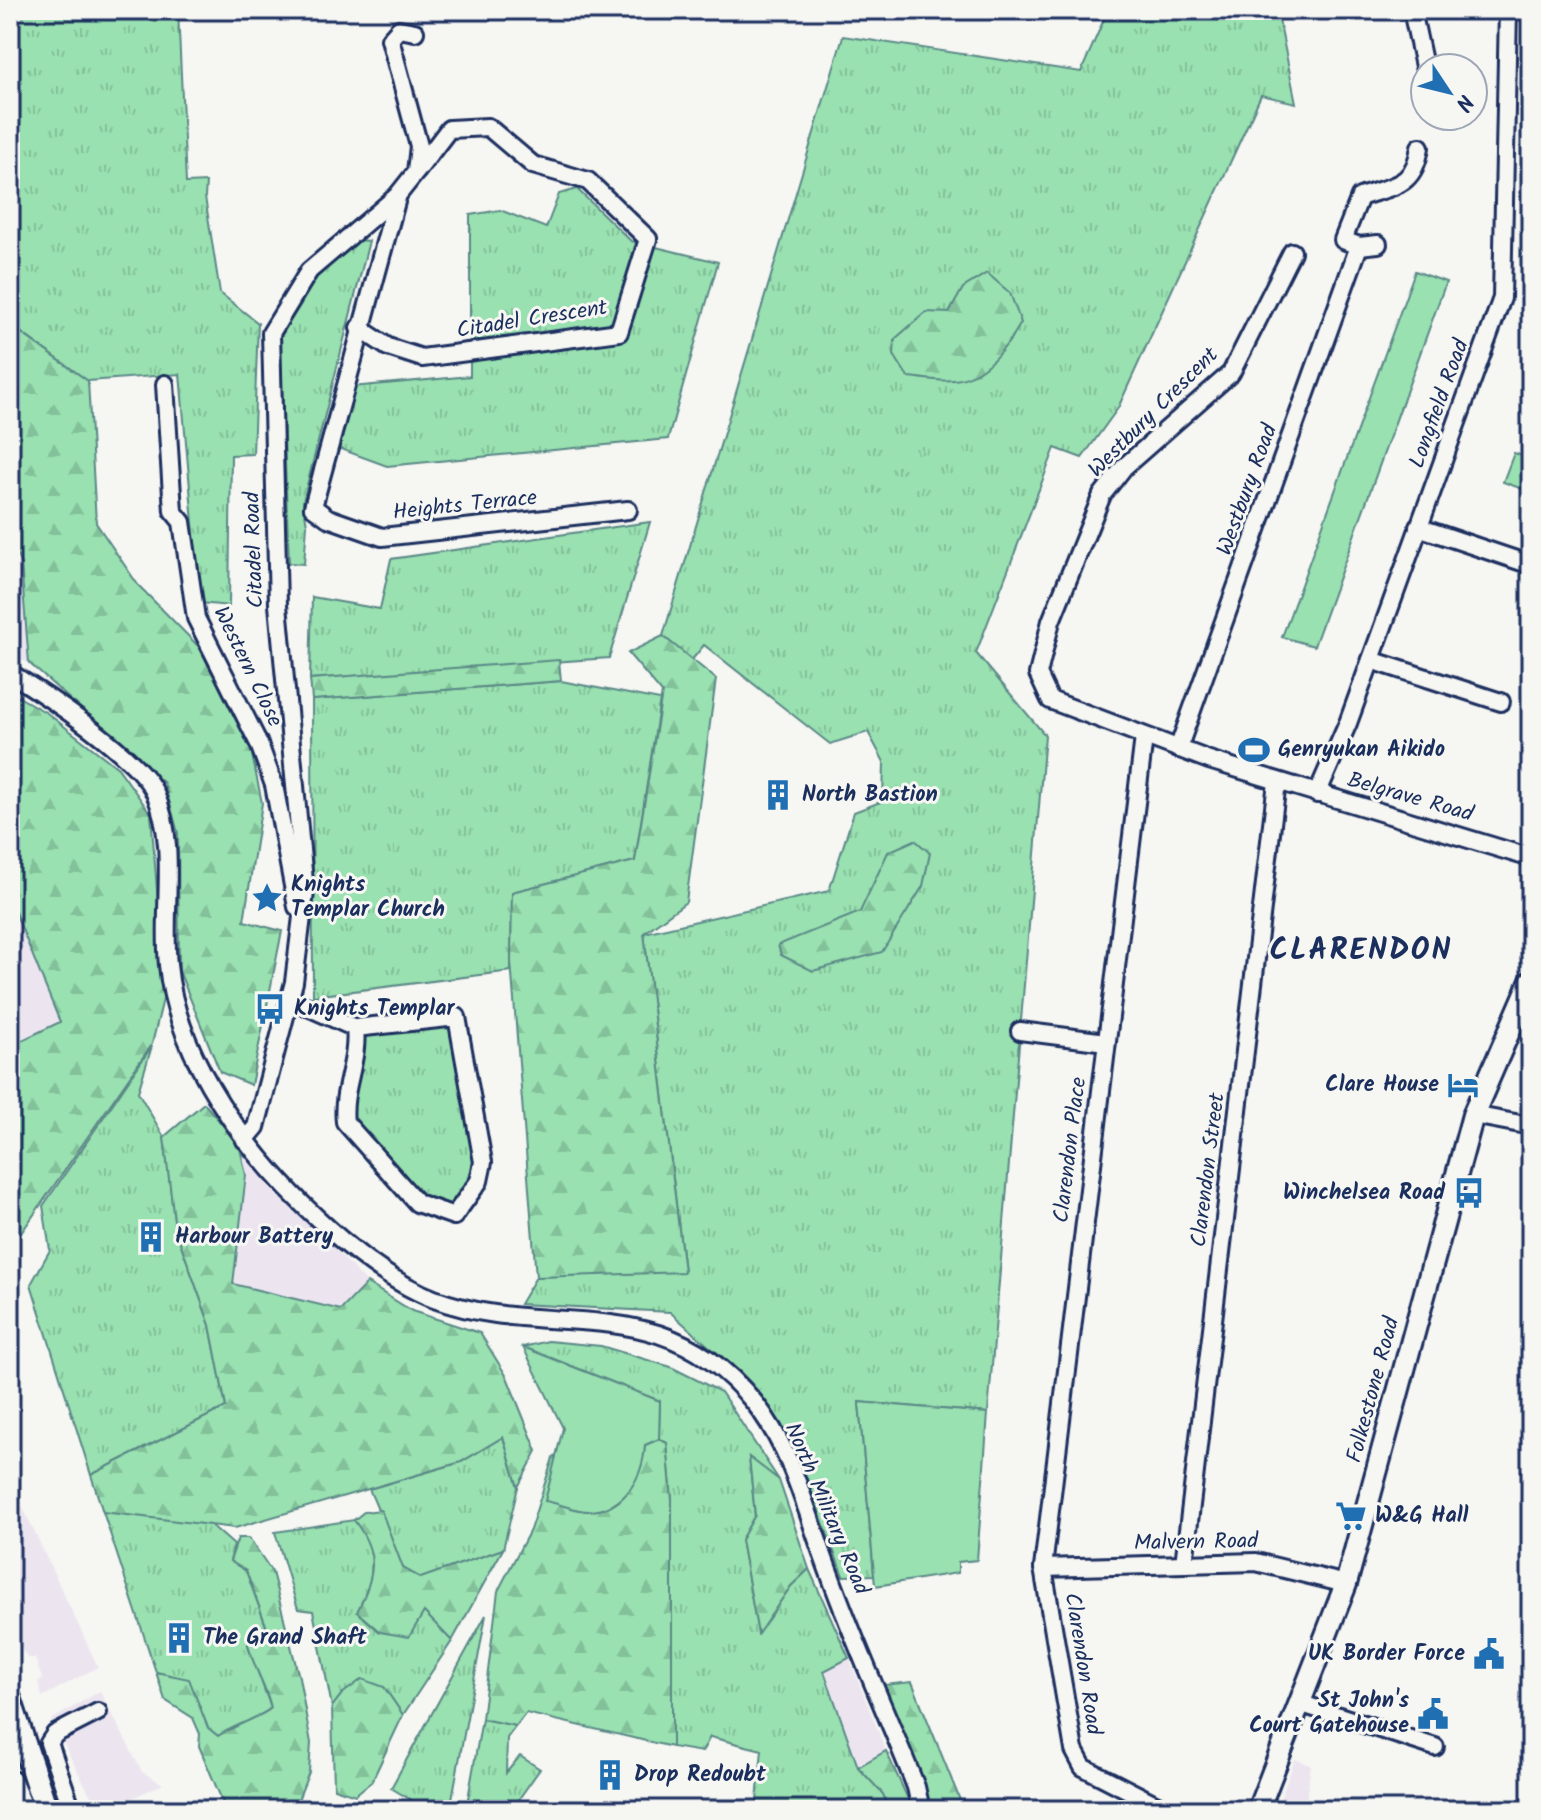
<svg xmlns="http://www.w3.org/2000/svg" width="1541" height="1820" viewBox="0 0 1541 1820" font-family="Kalam,sans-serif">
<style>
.built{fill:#ece5f0}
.grass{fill:url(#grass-tufts);stroke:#5a8887;stroke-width:2}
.forest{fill:url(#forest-firs);stroke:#5a8887;stroke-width:2}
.garden{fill:#99e1b0;stroke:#5a8887;stroke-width:2}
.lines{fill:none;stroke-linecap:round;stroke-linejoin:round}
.minor-casing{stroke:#1b2f5e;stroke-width:22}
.major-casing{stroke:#1b2f5e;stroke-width:26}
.highway-casing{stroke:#1b2f5e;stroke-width:28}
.minor{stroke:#f6f6f2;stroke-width:16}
.major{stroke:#f6f6f2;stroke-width:20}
.highway{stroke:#f6f6f2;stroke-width:22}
.labels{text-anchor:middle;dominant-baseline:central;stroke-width:6;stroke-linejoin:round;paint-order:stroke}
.street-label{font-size:22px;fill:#1b2f5e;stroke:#f6f6f2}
.poi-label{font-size:22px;font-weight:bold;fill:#1b2f5e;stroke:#f6f6f2;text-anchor:start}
.district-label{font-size:30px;font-weight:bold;letter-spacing:2px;fill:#1b2f5e;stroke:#f6f6f2}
</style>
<defs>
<pattern id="grass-tufts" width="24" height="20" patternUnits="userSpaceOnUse" patternTransform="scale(2)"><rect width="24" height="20" fill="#99e1b0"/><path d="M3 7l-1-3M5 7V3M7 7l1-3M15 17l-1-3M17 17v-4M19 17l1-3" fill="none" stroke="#83c19a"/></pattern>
<pattern id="forest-firs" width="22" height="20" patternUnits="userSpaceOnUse" patternTransform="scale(2)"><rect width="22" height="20" fill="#99e1b0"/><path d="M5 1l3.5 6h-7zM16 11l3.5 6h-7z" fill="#83c19a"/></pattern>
</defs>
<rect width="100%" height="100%" fill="#f6f6f2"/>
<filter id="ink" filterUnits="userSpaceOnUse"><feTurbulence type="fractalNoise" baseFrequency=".0125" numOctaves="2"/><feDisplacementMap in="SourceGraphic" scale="16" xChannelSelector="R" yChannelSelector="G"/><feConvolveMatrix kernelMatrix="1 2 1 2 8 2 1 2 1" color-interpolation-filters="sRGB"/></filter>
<g filter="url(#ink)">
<g class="built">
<path d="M10 541 21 564 29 663 10 656Z"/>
<path d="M10 900 60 1022 10 1046Z"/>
<path d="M239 1146 367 1283 341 1310 233 1284 246 1175Z"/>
<path d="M10 1480 98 1667 42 1697 38 1682 42 1679 35 1658H28L10 1634Z"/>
<path d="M849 1658 886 1751 858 1767 824 1671Z"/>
<path d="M100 1691 142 1772 163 1784 105 1810H98L51 1720Z"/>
<path d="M1295 1759 1311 1765 1305 1810H1276Z"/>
</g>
<g class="grass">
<path d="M10 10H178L186 183 206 182 205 197 220 293 258 323 253 454 231 455 229 606 200 603 180 374 88 381 15 328 10 329Z"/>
<path d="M1108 10H1277L1296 103 1261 95 1118 408 1082 458 1055 448 976 653 1045 735 988 1413 859 1402 874 1575 843 1576 797 1452 731 1366 670 1312 520 1304 536 1277 684 1271 644 933 829 891 854 812 883 801 884 762 868 732 830 744 704 645 691 661 663 636 843 36 1081 72Z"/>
<path d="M577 189 631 241 718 262 668 439 387 466 335 447 352 387 470 376V215L500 210 546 228 559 194Z"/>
<path d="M357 240 369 241 303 501 307 525 304 564 289 563 280 338 317 277Z"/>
<path d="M650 522 609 658 310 679 312 597 380 609 391 559Z"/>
<path d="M561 681 660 700 635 861 512 892 511 971 313 996 312 700Z"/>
<path d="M453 1024 465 1118C473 1125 473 1132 474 1142 479 1172 470 1184 452 1208L421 1198 350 1125 358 1034Z"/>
<path d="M152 1046 138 1092 164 1137 175 1228 210 1325 226 1407 91 1475 31 1284 50 1250 43 1206Z"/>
<path d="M548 1341 601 1346 671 1367 721 1392 779 1480 749 1458 755 1515 741 1540 758 1633 791 1586 809 1569 849 1658 824 1671 858 1767 883 1794 889 1810H756L762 1750 710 1737 702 1752 672 1747V1500L667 1443 659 1439 660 1401 523 1347Z"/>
<path d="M503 1437 518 1487 503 1549 421 1578 403 1568 369 1489 461 1462Z"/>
<path d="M102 1509 211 1525 234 1545 230 1561 246 1570 267 1629 248 1645 271 1708 264 1716 218 1736 208 1728 189 1680 156 1672Z"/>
<path d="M354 1520 372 1544 371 1584 423 1609 452 1641 403 1715 384 1687 342 1694 332 1707 313 1611 298 1609 275 1532Z"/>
<path d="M486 1615 450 1810H428L391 1788Z"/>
<path d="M482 1719 516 1726 507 1738 506 1773 520 1756 540 1769 511 1810H466Z"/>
</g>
<g class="forest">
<path d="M987 273 1010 293 1021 323C1008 346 983 378 954 380 939 382 923 378 908 377L894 355 895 339 926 312 949 313 963 288Z"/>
<path d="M14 328 88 381 96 523 138 585 211 659 249 740 262 803 244 921 282 931 251 1085 220 1072 179 971 178 833 164 783 29 663 21 564 10 541V329Z"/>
<path d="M663 636 716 679 686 902 644 933 684 1272 536 1277 511 962 512 892 635 861 662 693 628 653Z"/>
<path d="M559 660 561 681 312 700 310 679Z"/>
<path d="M10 692 47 713 118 768 151 814 165 991 152 1044 10 1249V1046L60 1022 10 900Z"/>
<path d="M915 840 930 853 923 886 882 952 813 971 781 955 778 945 860 912 888 852Z"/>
<path d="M204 1103 239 1144 246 1175 233 1284 341 1310 367 1283 412 1311 480 1333 507 1377 537 1451 518 1487 503 1437 461 1462 235 1528 103 1512 91 1475 226 1407 210 1325 175 1228 164 1137Z"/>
<path d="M659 1439 667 1443 672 1500V1747L526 1713 516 1726 482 1719 498 1591 530 1530 553 1458 559 1454 585 1511C594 1510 603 1510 611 1506 630 1497 644 1464 645 1445Z"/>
<path d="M749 1457 779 1480 809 1569 791 1586 758 1634 741 1540 755 1515Z"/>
<path d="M381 1510 403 1568 421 1578 503 1549 452 1641 424 1612 409 1637 380 1632 357 1612C375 1574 380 1555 354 1520L364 1512Z"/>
<path d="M238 1538H249L272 1572 299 1677 311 1743 309 1772 294 1810H226L199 1746 200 1734 193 1718 165 1700 156 1672 189 1679 208 1728 218 1736C231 1727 265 1715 271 1708 266 1684 253 1668 248 1644L262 1627 267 1628 246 1571 230 1561Z"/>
<path d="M362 1679 384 1687 403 1715 372 1781 355 1795 334 1788 332 1707 342 1694Z"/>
<path d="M912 1682 964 1810H928L883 1685Z"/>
<path d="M886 1751 913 1810H889L883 1794 858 1767Z"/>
</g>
<g class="garden">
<path d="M1415 271 1446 282 1314 646 1282 637Z"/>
<path d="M1514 453 1531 459V492L1503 482Z"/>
<path d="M523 1347 660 1401 659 1439 645 1445C643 1477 625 1510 589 1511 575 1511 558 1503 545 1501L563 1428Z"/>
<path d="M859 1402 988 1413 977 1560 958 1562V1573L875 1586Z"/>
</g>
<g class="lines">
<defs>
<g id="minor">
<path d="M1412 10 1425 71"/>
<path d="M397 198 313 507 328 518 382 537 628 510"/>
<path d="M1378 244 1359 246 1343 240 1360 197C1393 185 1414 188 1420 147"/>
<path d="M1292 252 1231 373 1124 467 1102 495 1051 621 1038 674 1050 700 1209 760 1531 858"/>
<path d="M359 328 388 347 422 358 619 332 648 239 588 181 533 165 488 127 449 129 417 171"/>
<path d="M165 384 173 511 182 522 196 618 259 744 274 785 297 907"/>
<path d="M1418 527 1531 565"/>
<path d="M1371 660 1501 702"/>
<path d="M10 673C46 695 139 757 155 793 178 846 162 909 168 965 174 1028 206 1086 243 1136 284 1192 368 1274 434 1299 549 1342 659 1285 754 1402 793 1450 808 1518 830 1575 856 1647 888 1716 916 1787L921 1810"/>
<path d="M1144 737 1043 1568 1074 1750 1083 1767 1167 1810"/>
<path d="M1178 749 1359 246"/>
<path d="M1317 794 1348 723 1502 298 1508 10"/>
<path d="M290 999 355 1028 457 1017 483 1162 479 1181 454 1216 417 1203 345 1122C341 1090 359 1061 355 1028"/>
<path d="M1020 1031 1106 1042"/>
<path d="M1473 1115 1531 1126"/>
<path d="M245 1140 256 1127 294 982 305 892 278 605 271 333 309 271 397 196 416 172 419 146 390 39 399 29 415 32"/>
<path d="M1184 1564 1277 782"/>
<path d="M1043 1568 1256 1562 1346 1584"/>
<path d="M1299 1703 1435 1747"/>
<path d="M72 1810 49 1743 55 1734 98 1712"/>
</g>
<path id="major" d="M1258 1810 1346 1584 1473 1115 1531 981"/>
<g id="highway">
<path d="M10 1701 46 1810"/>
<path d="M10 1782 22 1810"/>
</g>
</defs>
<use href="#minor" class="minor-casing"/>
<use href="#major" class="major-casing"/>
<use href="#highway" class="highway-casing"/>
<use href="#minor" class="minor"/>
<use href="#major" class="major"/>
<use href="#highway" class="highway"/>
</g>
</g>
<defs>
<symbol id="stadium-bare" viewBox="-9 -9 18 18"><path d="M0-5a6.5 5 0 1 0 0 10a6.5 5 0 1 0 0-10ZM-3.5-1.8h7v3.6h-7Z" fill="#1f6fb2" stroke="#f6f6f2" stroke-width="2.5" paint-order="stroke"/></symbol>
<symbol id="building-bare" viewBox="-9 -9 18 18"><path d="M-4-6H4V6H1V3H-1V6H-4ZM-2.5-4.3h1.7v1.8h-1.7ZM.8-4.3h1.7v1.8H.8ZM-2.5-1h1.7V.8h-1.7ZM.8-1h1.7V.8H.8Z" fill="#1f6fb2" stroke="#f6f6f2" stroke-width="2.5" paint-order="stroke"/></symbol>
<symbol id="sight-bare" viewBox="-9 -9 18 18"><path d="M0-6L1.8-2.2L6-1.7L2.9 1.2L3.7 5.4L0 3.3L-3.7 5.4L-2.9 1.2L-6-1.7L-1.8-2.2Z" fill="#1f6fb2" stroke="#f6f6f2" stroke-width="2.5" paint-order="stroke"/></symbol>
<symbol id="bus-bare" viewBox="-9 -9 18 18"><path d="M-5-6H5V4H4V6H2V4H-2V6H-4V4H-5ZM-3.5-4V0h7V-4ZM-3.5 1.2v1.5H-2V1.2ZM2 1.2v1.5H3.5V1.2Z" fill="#1f6fb2" stroke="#f6f6f2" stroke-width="2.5" paint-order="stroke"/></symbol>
<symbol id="hotel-bare" viewBox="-9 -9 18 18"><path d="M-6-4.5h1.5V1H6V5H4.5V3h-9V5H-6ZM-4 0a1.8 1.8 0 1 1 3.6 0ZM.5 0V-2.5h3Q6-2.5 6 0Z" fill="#1f6fb2" stroke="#f6f6f2" stroke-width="2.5" paint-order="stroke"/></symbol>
<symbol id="supermarket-bare" viewBox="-9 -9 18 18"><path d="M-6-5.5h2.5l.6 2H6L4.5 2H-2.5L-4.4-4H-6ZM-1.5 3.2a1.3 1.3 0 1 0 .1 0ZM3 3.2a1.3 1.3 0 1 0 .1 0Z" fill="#1f6fb2" stroke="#f6f6f2" stroke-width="2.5" paint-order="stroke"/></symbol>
<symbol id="civic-bare" viewBox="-9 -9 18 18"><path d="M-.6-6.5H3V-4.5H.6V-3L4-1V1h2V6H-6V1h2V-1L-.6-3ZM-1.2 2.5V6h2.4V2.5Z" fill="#1f6fb2" stroke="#f6f6f2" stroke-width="2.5" paint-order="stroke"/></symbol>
</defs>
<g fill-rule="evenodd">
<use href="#stadium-bare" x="1232" y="728" width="44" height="44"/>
<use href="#building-bare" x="756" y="773" width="44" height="44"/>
<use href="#sight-bare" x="245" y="876" width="44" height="44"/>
<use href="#bus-bare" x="248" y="987" width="44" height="44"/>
<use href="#hotel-bare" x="1441" y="1063" width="44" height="44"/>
<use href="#bus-bare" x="1447" y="1171" width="44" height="44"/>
<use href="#building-bare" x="129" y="1215" width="44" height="44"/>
<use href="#supermarket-bare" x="1329" y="1494" width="44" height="44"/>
<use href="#building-bare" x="157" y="1616" width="44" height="44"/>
<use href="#civic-bare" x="1467" y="1632" width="44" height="44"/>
<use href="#civic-bare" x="1411" y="1692" width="44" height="44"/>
<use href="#building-bare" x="588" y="1753" width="44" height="44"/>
</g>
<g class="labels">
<g class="street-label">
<text transform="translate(532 320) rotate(-9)">Citadel Crescent</text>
<text transform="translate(1440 404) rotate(-70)">Longfield Road</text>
<text transform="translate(1154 413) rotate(-45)">Westbury Crescent</text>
<text transform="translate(1248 490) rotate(-70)">Westbury Road</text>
<text transform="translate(465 506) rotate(-6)">Heights Terrace</text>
<text transform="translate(255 550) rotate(-92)">Citadel Road</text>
<text transform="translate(247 667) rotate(64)">Western Close</text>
<text transform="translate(1410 798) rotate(16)">Belgrave Road</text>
<text transform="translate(1071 1150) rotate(-83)">Clarendon Place</text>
<text transform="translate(1209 1170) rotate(-83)">Clarendon Street</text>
<text transform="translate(1374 1390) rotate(-75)">Folkestone Road</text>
<text transform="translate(826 1509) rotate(67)">North Military Road</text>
<text transform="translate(1196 1543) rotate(-1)">Malvern Road</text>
<text transform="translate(1082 1664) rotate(81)">Clarendon Road</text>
</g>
<g class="poi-label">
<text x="1278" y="750">Genryukan Aikido</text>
<text x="802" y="795">North Bastion</text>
<text x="291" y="885">Knights<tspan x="291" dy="25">Templar Church</tspan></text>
<text x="294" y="1009">Knights Templar</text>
<text x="1439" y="1085" text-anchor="end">Clare House</text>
<text x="1445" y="1193" text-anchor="end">Winchelsea Road</text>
<text x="175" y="1237">Harbour Battery</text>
<text x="1375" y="1516">W&amp;G Hall</text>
<text x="203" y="1638">The Grand Shaft</text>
<text x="1465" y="1654" text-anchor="end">UK Border Force</text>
<text x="1409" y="1701" text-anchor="end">St John's<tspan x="1409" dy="25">Court Gatehouse</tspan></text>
<text x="634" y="1775">Drop Redoubt</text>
</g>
<g class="district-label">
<text x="1361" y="951">CLARENDON</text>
</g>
</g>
<rect width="1541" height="1820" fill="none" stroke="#f6f6f2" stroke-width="40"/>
<rect x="20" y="20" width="1501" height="1780" fill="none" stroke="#1b2f5e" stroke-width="3" filter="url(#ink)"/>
<g transform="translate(1449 92) rotate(125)"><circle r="38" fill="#f6f6f2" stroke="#9ea6b7" stroke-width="2"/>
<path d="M0-6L14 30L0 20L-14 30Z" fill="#1f6fb2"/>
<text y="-12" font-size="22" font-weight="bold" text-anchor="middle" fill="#1b2f5e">N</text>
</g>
</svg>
